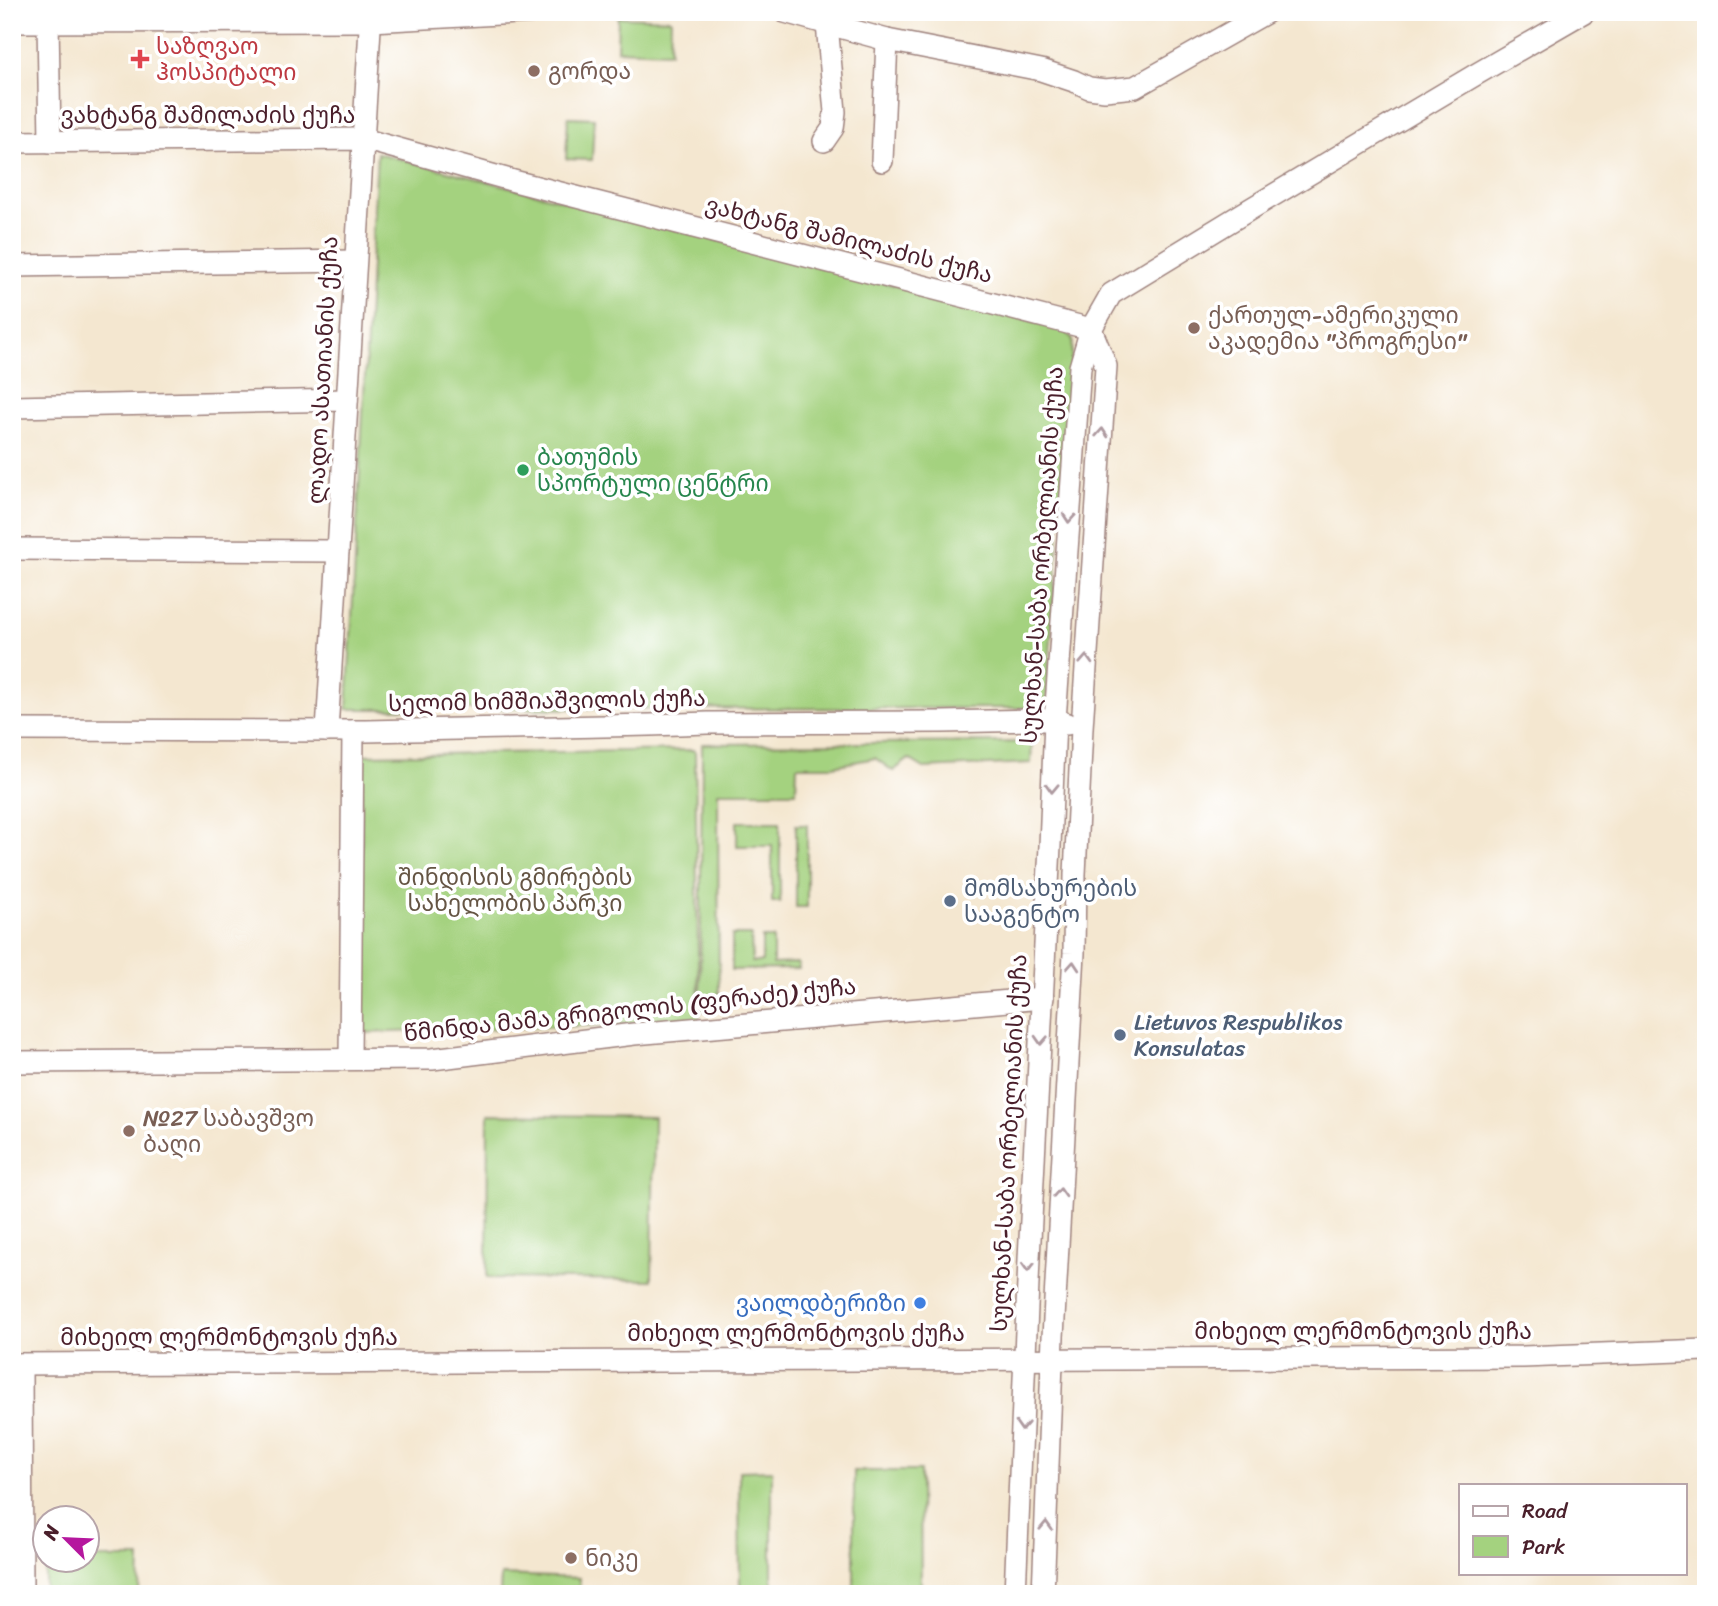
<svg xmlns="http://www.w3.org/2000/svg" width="1718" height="1606" viewBox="0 0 1718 1606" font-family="Sriracha,'Noto Sans Georgian',sans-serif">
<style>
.green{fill:#a4d27f;stroke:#777855;stroke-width:2}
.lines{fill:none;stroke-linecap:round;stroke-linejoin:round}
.minor-casing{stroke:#9f837e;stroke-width:24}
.minor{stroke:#fff;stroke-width:21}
.oneway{stroke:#ae9aa0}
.health-dot{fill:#e0444e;stroke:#fff;stroke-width:2.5}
.education-dot{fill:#8d6e63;stroke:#fff;stroke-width:2.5}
.leisure-dot{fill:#2e9e5b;stroke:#fff;stroke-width:2.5}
.service-dot{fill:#5c6f8a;stroke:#fff;stroke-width:2.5}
.shop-dot{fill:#3f7fe0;stroke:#fff;stroke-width:2.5}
.labels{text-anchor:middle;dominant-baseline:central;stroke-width:7;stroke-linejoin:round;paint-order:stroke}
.health-label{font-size:23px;fill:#be3a42;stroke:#fff;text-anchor:start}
.education-label{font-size:23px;fill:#785e54;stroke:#fff;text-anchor:start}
.street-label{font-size:23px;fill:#4a1f2b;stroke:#fff}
.leisure-label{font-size:23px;fill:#27864d;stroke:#fff;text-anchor:start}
.park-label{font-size:23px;fill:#655544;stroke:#fff}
.service-label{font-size:23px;fill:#4e5e75;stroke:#fff;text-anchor:start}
.shop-label{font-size:23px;fill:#366cbe;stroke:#fff;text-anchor:end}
</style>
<rect width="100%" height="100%" fill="#fff"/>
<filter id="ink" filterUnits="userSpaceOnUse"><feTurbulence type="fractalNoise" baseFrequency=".0143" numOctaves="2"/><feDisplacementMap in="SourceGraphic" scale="14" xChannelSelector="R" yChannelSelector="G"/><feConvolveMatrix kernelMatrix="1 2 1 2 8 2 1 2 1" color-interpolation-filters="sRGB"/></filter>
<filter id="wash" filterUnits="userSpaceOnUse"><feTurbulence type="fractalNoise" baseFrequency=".00686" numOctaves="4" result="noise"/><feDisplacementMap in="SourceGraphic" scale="28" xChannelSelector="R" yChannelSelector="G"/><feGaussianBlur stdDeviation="1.57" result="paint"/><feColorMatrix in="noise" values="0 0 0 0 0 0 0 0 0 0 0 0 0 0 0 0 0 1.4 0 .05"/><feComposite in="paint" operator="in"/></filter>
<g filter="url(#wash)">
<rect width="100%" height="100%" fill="#f4e7d0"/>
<g class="green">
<path d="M618 17 671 19 670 52 617 50Z"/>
<path d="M568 117 594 118 592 160 566 159Z"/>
<path d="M377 153 1065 329 1073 340 1046 708 347 709Z"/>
<path d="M1032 742 1031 763 924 768 909 759 893 771 875 758 833 766H797L796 792H718L719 1009 700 1011 702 744Z"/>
<path d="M695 750 699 1022 362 1033 361 755Z"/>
<path d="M737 822H780V902H772V846H737Z"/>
<rect x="796" y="825" width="11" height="82"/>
<path d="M732 935H751L752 962H762V938H773V964L798 963 799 969 732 970Z"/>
<path d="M488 1114 654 1117 652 1280 487 1278Z"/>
<path d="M772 1470V1594H740L739 1471Z"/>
<path d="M854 1471H920L921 1594H854Z"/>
<path d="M45 1557 46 1560H88V1558H140L139 1594H45Z"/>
<path d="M501 1575 580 1578 579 1594H500Z"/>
</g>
</g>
<g filter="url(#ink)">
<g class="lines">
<defs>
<g id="minor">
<path d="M785 12 887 40 1041 70 1074 81 1089 88 1105 90 1135 87 1267 12"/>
<path d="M48 21 50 142"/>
<path d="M12 22 371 21 534 12"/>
<path d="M824 141 833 128 835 112 827 24"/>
<path d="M12 142 363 139 514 181 1091 329"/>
<path d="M882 161 887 40"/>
<path d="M12 266 355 261"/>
<path d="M12 407 347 400"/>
<path d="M12 549 338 551"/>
<path d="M12 730 366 731 650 725 708 723 942 722 1036 720H1055L1067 724"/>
<path d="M327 731 371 12"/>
<path d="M350 1059 353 731"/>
<path d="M12 1062 432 1059 634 1034 1043 998"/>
<path d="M12 1364 1523 1357 1706 1350"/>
<path d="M21 1364 22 1594"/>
<path d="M1015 1594 1029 1259 1050 846 1055 720 1080 367 1091 329 1111 294 1252 208 1475 75 1584 12"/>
<path d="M1043 1594 1053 1337 1074 953 1075 874 1082 728 1106 366 1091 329"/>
</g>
</defs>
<use href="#minor" class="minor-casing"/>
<use href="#minor" class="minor"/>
</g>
<defs><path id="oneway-chevron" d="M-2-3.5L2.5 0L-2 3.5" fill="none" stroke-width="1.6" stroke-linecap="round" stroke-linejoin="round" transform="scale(1.75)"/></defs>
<g class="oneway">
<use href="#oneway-chevron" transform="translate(1102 433) rotate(-86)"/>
<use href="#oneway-chevron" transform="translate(1069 518) rotate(94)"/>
<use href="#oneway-chevron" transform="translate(1086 660) rotate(-87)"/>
<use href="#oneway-chevron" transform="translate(1052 788) rotate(92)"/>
<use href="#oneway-chevron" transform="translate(1073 966) rotate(-86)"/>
<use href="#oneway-chevron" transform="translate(1041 1040) rotate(93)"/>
<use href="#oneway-chevron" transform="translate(1060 1193) rotate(-87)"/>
<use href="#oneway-chevron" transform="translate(1028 1267) rotate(92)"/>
<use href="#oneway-chevron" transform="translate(1022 1426) rotate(93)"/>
<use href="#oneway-chevron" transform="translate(1046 1526) rotate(-88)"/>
</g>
</g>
<path class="health-dot" d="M136.5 48.5h7v7h7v7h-7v7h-7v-7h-7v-7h7z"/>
<g class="education-dot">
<circle cx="534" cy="71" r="7"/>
<circle cx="1194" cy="328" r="7"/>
<circle cx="129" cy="1131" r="7"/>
<circle cx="571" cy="1558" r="7"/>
</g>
<circle class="leisure-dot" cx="523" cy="470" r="7"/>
<g class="service-dot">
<circle cx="950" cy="901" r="7"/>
<circle cx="1120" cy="1035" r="7"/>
</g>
<circle class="shop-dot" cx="920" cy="1303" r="7"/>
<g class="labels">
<g class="health-label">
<text x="156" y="46">საზღვაო<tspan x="156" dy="26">ჰოსპიტალი</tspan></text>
</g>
<g class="education-label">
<text x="548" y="71">გორდა</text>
<text x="1208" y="315">ქართულ-ამერიკული<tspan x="1208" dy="26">აკადემია "პროგრესი"</tspan></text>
<text x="143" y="1118">№27 საბავშვო<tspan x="143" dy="26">ბაღი</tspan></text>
<text x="585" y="1558">ნიკე</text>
</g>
<g class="street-label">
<text x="208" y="115">ვახტანგ შამილაძის ქუჩა</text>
<text transform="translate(849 240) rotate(14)">ვახტანგ შამილაძის ქუჩა</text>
<text transform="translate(323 370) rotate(-87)">ლადო ასათიანის ქუჩა</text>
<text transform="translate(1042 555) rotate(-86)">სულხან-საბა ორბელიანის ქუჩა</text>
<text transform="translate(547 701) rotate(-1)">სელიმ ხიმშიაშვილის ქუჩა</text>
<text transform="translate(630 1010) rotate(-6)">წმინდა მამა გრიგოლის (ფერაძე) ქუჩა</text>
<text transform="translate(1009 1143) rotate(-87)">სულხან-საბა ორბელიანის ქუჩა</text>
<text x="1363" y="1331">მიხეილ ლერმონტოვის ქუჩა</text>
<text x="796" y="1333">მიხეილ ლერმონტოვის ქუჩა</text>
<text x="229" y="1337">მიხეილ ლერმონტოვის ქუჩა</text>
</g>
<g class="leisure-label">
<text x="537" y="457">ბათუმის<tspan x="537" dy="26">სპორტული ცენტრი</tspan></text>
</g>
<g class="park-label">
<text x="515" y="877">შინდისის გმირების<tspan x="515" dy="26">სახელობის პარკი</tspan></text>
</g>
<g class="service-label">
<text x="964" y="888">მომსახურების<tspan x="964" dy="26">სააგენტო</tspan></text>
<text x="1134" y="1022">Lietuvos Respublikos<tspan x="1134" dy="26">Konsulatas</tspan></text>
</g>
<g class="shop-label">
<text x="906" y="1303">ვაილდბერიზი</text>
</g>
</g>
<rect width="1718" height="1606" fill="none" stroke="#fff" stroke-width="42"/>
<rect x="1459" y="1484" width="228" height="91" fill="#ffffff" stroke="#b7a5aa" stroke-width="2"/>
<rect x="1473" y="1506" width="35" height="10" fill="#ffffff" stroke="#b7a5aa" stroke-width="2"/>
<text x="1522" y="1518" font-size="21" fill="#4a1f2b">Road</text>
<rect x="1473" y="1536" width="35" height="21" fill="#a4d27f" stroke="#b7a5aa" stroke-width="2"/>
<text x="1522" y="1554" font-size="21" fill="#4a1f2b">Park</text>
<g transform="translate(66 1539) rotate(294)"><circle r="33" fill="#ffffff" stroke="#b7a5aa" stroke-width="2"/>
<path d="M0-5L12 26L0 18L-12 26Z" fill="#b5179e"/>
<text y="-10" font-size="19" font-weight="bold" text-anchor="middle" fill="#4a1f2b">N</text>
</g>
</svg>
